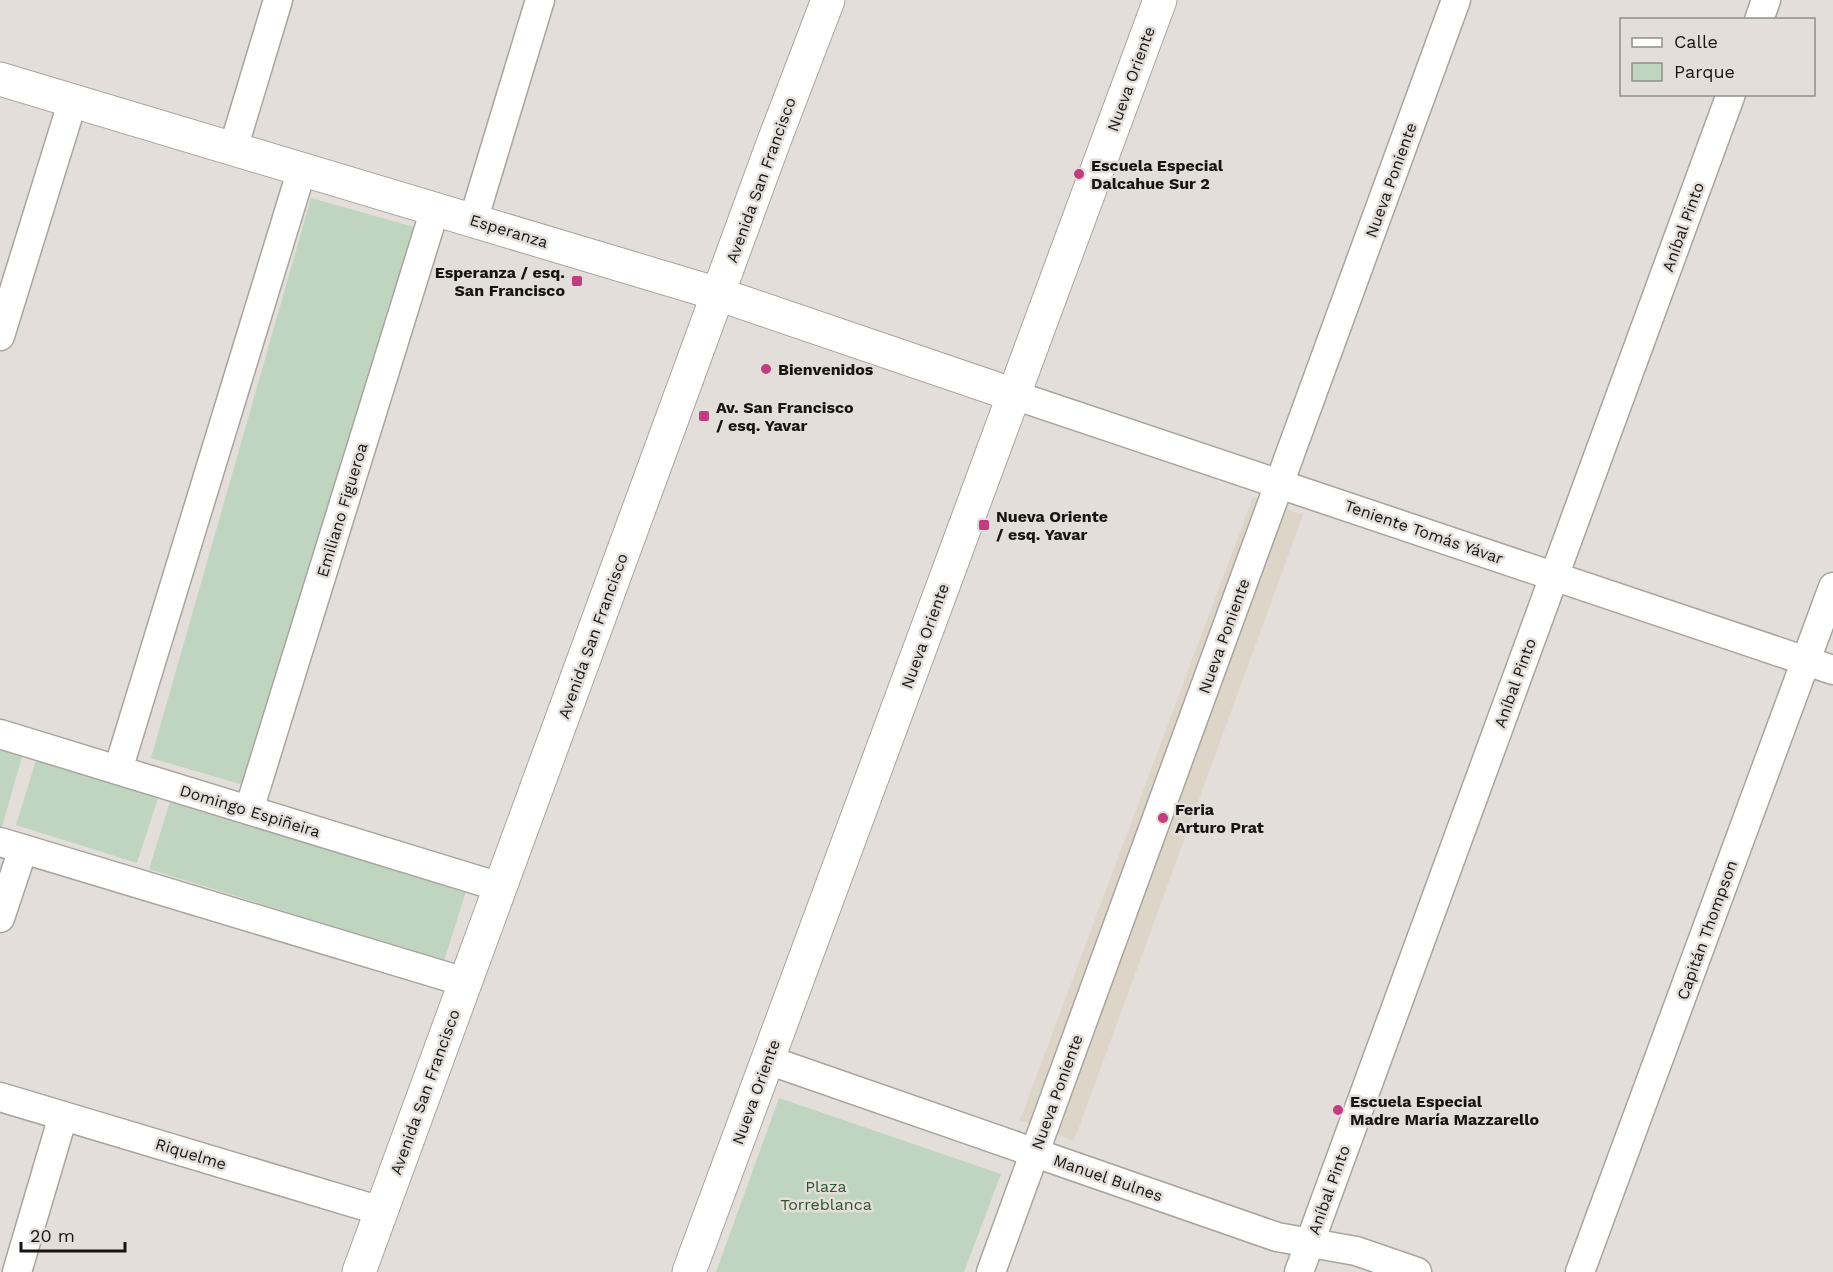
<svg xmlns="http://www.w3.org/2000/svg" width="1833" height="1272" viewBox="0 0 1833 1272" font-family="'Work Sans',sans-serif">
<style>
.built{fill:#ded5c9}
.green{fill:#c0d5bf}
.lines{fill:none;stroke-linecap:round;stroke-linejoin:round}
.minor-casing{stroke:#a8a49e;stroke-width:31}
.tertiary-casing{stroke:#a8a49e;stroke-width:35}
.secondary-casing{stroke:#a8a49e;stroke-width:35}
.minor{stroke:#fff;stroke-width:28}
.tertiary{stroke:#fff;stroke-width:33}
.secondary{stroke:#fff;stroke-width:33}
.poi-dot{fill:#c13c80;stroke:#e3ded9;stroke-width:2}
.labels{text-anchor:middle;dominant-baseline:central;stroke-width:5;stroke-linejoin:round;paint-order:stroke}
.street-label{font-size:16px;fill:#171513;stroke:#e3ded9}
.poi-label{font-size:16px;font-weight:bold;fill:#171513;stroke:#e3ded9;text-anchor:start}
.park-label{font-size:16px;fill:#2c552d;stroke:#e3ded9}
</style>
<rect width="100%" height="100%" fill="#e3ded9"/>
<path class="built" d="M1253 497 1303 515 1074 1141 1020 1120Z"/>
<g class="green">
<path d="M311 198 414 227 254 788 151 758Z"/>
<path d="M0 739 25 746 2 827H0Z"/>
<path d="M38 754 160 792 137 863 16 825Z"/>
<path d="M173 792 468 885 444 961 149 869Z"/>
<path d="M779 1098 1001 1174 964 1272H716Z"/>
</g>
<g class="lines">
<defs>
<g id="minor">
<path d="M1759 20 1766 0"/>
<path d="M233 149 278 0"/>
<path d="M473 221 540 0"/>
<path d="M0 336 73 100"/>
<path d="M1014 395 1833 670"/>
<path d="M0 734 500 887"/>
<path d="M118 770 302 169"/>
<path d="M249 810 435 209"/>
<path d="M0 842 465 982"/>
<path d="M0 918 23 849"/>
<path d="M768 1060 1277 1237 1356 1251 1417 1272"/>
<path d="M0 1097 381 1211"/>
<path d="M17 1272 63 1116"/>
<path d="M991 1272 1456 0"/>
<path d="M1299 1272 1731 94"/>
<path d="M1580 1272 1833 587"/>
</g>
<path id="tertiary" d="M0 79 718 294 1014 395"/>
<g id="secondary">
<path d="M359 1272 774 141 828 0"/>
<path d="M689 1272 1160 0"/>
</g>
</defs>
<use href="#minor" class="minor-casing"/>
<use href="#tertiary" class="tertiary-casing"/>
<use href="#secondary" class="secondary-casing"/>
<use href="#minor" class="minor"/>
<use href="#tertiary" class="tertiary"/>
<use href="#secondary" class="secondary"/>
</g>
<g class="poi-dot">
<circle cx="1079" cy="174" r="6"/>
<rect x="571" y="275" width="12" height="12" rx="3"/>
<circle cx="766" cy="369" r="6"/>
<rect x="698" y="410" width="12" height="12" rx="3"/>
<rect x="978" y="519" width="12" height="12" rx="3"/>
<circle cx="1163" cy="818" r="6"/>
<circle cx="1338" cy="1110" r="6"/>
</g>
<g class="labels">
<g class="street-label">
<text transform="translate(1131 79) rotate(-70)">Nueva Oriente</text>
<text transform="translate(761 180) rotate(-70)">Avenida San Francisco</text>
<text transform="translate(1391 180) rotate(-70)">Nueva Poniente</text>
<text transform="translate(1683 227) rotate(-70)">Aníbal Pinto</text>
<text transform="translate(509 231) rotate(17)">Esperanza</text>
<text transform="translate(342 510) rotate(-73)">Emiliano Figueroa</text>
<text transform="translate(1424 532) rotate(19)">Teniente Tomás Yávar</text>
<text transform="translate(593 636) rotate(-70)">Avenida San Francisco</text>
<text transform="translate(925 636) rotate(-70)">Nueva Oriente</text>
<text transform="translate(1224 636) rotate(-70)">Nueva Poniente</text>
<text transform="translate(1515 683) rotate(-70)">Aníbal Pinto</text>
<text transform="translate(250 811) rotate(17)">Domingo Espiñeira</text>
<text transform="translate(1707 930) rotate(-70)">Capitán Thompson</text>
<text transform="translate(425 1092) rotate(-70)">Avenida San Francisco</text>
<text transform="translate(756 1092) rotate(-70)">Nueva Oriente</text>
<text transform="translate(1057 1092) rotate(-70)">Nueva Poniente</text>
<text transform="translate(191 1154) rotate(17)">Riquelme</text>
<text transform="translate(1108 1178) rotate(19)">Manuel Bulnes</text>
<text transform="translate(1329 1190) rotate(-70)">Aníbal Pinto</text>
</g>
<g class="poi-label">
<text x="1091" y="165">Escuela Especial<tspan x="1091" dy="18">Dalcahue Sur 2</tspan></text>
<text x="565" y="272" text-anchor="end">Esperanza / esq.<tspan x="565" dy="18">San Francisco</tspan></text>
<text x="778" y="369">Bienvenidos</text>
<text x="716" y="407">Av. San Francisco<tspan x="716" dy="18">/ esq. Yavar</tspan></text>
<text x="996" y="516">Nueva Oriente<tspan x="996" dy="18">/ esq. Yavar</tspan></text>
<text x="1175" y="809">Feria<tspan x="1175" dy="18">Arturo Prat</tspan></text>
<text x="1350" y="1101">Escuela Especial<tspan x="1350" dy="18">Madre María Mazzarello</tspan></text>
</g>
<g class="park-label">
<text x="826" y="1186">Plaza<tspan x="826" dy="18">Torreblanca</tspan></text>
</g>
</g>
<rect x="1620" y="18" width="195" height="78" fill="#e3ded9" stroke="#918e8a" stroke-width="1.5"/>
<rect x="1632" y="38" width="30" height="9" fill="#ffffff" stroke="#918e8a" stroke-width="1.5"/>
<text x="1674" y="48" font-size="18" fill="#171513">Calle</text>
<rect x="1632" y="63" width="30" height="18" fill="#c0d5bf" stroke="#918e8a" stroke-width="1.5"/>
<text x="1674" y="78" font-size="18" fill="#171513">Parque</text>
<path d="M21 1242v9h104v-9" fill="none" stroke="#171513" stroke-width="3"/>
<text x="30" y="1242" font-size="18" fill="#171513" stroke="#e3ded9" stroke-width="4.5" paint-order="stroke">20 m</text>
</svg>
